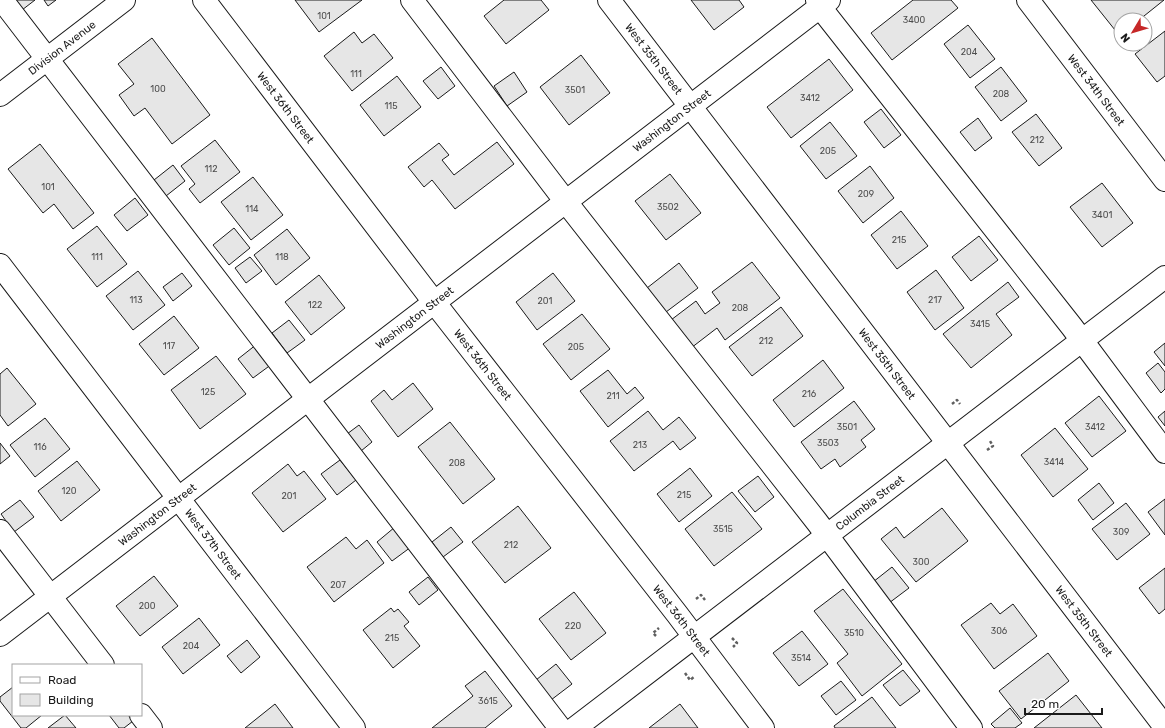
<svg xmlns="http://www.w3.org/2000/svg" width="1165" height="728" viewBox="0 0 1165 728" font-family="Rubik,sans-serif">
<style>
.building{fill:#e6e6e6;stroke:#1a1a1a}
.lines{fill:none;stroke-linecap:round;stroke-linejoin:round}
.minor-casing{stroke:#1a1a1a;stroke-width:24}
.path{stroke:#5f5f5f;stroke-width:2.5;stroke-dasharray:3 2;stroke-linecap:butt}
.minor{stroke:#fff;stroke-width:22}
.labels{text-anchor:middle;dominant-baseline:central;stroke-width:3;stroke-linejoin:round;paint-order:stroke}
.number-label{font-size:9px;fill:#4d4d4d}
.street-label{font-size:11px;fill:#1a1a1a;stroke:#fff}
</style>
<rect width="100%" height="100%" fill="#fff"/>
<g class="building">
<path d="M15 0H35L22 10Z"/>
<path d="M44 0H56L48 6Z"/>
<path d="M295 0H362L319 32Z"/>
<path d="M504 0H541L549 10 506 44 484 16Z"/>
<path d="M691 0H739L744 7 714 30Z"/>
<path d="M913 0H951L958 8 892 60 871 33Z"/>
<path d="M1091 0H1164L1139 20H1121V34L1119 35Z"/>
<path d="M968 25 995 59 970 78 944 44Z"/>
<path d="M1165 31V76L1157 82 1135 54Z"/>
<path d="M354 32 362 43 374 34 393 58 352 91 324 56Z"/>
<path d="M152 38 210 115 172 144 145 108 134 116 119 95 134 84 118 64Z"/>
<path d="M581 55 610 93 569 125 540 87Z"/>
<path d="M829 59 853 90 791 138 767 107Z"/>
<path d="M441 67 455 86 438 99 423 81Z"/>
<path d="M1001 67 1027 101 1001 121 975 87Z"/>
<path d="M514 72 527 92 507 106 494 86Z"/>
<path d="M397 76 421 107 384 136 360 105Z"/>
<path d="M881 109 901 135 884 148 864 122Z"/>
<path d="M1036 114 1062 148 1039 166 1012 132Z"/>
<path d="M978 118 992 138 975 151 960 132Z"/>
<path d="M830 122 857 156 826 179 800 146Z"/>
<path d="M215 140 240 172 200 203 189 189 195 184 181 166Z"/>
<path d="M497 142 514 164 455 209 432 180 424 187 408 167 439 143 449 155 442 160 454 175Z"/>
<path d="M40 144 94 213 73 229 54 204 43 213 8 169Z"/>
<path d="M173 165 185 181 166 196 154 180Z"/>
<path d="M870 166 894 198 863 223 838 191Z"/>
<path d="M670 174 701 213 666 240 635 201Z"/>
<path d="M253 177 283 215 251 240 221 202Z"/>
<path d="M1102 183 1133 223 1102 247 1070 207Z"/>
<path d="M135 198 148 215 127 231 114 215Z"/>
<path d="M901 211 928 246 897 269 871 235Z"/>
<path d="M97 226 127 264 97 287 67 249Z"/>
<path d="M234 228 250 248 229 265 213 245Z"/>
<path d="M287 229 310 258 276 285 254 255Z"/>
<path d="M979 236 998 260 971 281 952 257Z"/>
<path d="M250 257 262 271 246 283 235 268Z"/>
<path d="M752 262 780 298 725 340 717 328 691 348 671 320 696 301 705 314 720 303 712 292Z"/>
<path d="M679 263 698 288 666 312 647 288Z"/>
<path d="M936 270 964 308 935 330 907 292Z"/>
<path d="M138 271 165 305 133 330 106 296Z"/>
<path d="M182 273 192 286 173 301 163 287Z"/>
<path d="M553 273 575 301 537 330 516 302Z"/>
<path d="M319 275 345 308 311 335 285 302Z"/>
<path d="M1008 282 1019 297 996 314 1012 335 971 368 943 334Z"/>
<path d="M781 307 803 336 752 376 729 347Z"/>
<path d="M582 314 610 349 571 380 543 344Z"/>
<path d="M174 316 199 348 164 375 139 344Z"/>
<path d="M289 320 305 340 287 353 272 333Z"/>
<path d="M1165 343V366L1154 352Z"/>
<path d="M257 344 272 364 253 378 238 359Z"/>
<path d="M216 356 246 394 200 429 171 390Z"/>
<path d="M823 360 844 388 794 427 773 400Z"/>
<path d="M1158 363 1165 372V389L1161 393 1146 373Z"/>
<path d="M7 368 36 404 8 426 0 415V374Z"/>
<path d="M608 370 627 394 635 387 644 398 608 427 580 391Z"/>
<path d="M413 383 433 409 398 437 371 401 384 390 392 400Z"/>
<path d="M1099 396 1126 431 1092 457 1065 423Z"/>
<path d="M854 401 875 429 861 440 866 447 840 467 835 459 821 469 801 442Z"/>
<path d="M648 411 663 430 679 417 696 438 680 450 673 441 634 471 610 441Z"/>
<path d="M1165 411V426L1158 417Z"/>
<path d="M45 418 70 449 35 477 10 445Z"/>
<path d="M450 422 495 479 463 504 418 447Z"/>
<path d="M359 425 372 442 361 451 347 434Z"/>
<path d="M1055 428 1088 469 1053 497 1021 455Z"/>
<path d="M0 443 10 456 0 464Z"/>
<path d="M340 460 356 480 337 495 321 474Z"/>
<path d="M77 461 100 490 61 521 38 491Z"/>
<path d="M288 464 297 476 304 471 326 499 283 532 252 493Z"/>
<path d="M690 468 712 496 679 522 657 494Z"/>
<path d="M758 476 774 497 755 512 738 491Z"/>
<path d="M1099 483 1114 503 1093 520 1078 500Z"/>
<path d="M732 492 762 529 714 566 685 529Z"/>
<path d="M1165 499V535L1148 512Z"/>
<path d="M20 500 34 517 14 532 1 514Z"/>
<path d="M1126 503 1150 534 1117 560 1092 529Z"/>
<path d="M518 506 551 548 505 583 472 542Z"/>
<path d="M942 508 968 541 916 582 881 539 896 527 904 538Z"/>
<path d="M395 527 411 547 392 561 377 542Z"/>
<path d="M451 527 463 542 443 557 432 542Z"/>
<path d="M346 537 356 549 367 540 384 563 334 602 307 567Z"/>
<path d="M892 567 909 588 889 603 873 582Z"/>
<path d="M1165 568V609L1159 614 1139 588Z"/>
<path d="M154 576 178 606 140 636 116 606Z"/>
<path d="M428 577 438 590 419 605 409 592Z"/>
<path d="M843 589 902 664 862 696 837 663 848 654 814 611Z"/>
<path d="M574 592 606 633 571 660 539 619Z"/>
<path d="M991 603 1000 614 1013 604 1037 636 994 669 961 625Z"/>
<path d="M391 608 394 612 398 609 409 622 404 626 420 646 393 668 363 630Z"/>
<path d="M199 618 220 645 183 674 162 647Z"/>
<path d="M802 631 828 664 799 686 773 653Z"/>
<path d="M247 640 260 657 241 673 227 656Z"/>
<path d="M1048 653 1069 681 1021 719 999 691Z"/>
<path d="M556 664 572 684 551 700 536 680Z"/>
<path d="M903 670 920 691 900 706 883 685Z"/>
<path d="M485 671 512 706 485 728H432L473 696 465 686Z"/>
<path d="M841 681 856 700 836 715 821 696Z"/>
<path d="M13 687V715H42L26 728H21L0 701V697Z"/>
<path d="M1076 695 1102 728H1034Z"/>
<path d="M872 697 896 728H835L834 726Z"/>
<path d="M275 704 293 728H245Z"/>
<path d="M680 704 698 728H649Z"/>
<path d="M1010 708 1022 723 1015 728H995L991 724Z"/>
<path d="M65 715 76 728H48Z"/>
<path d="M109 715H128L133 721 124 728H119Z"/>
</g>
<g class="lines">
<defs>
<g id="minor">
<path d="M2 0 560 728"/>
<path id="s1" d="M204 0 434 302 677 614 763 728"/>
<path d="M412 0 566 202 817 522 971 728"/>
<path id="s2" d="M609 0 1165 727"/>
<path d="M817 0 820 7 1072 327 1165 452"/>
<path id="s3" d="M1028 0 1165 180"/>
<path id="s4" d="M0 95 124 0"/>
<path id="s5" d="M0 265 354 728"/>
<path d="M0 531 103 665"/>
<path id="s6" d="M0 635 829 0"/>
<path d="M141 715 151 728"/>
<path id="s7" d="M575 728 1165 277"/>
</g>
</defs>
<use href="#minor" class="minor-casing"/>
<g class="path">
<path d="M952 404 957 400 960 404"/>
<path d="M987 450 993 446 990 441"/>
<path d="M696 599 701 595 705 600"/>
<path d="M656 636 653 633 659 628"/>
<path d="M732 638 737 643 733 647"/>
<path d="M685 673 690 680 694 677"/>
</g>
<use href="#minor" class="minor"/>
</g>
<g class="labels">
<g class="number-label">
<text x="324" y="16">101</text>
<text x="914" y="20">3400</text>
<text x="969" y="52">204</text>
<text x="356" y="74">111</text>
<text x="158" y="89">100</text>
<text x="575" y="90">3501</text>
<text x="1001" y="94">208</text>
<text x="810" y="98">3412</text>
<text x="391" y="106">115</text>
<text x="1037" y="140">212</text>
<text x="828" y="151">205</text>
<text x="211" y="169">112</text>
<text x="48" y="187">101</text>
<text x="866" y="194">209</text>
<text x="668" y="207">3502</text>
<text x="252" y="209">114</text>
<text x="1102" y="215">3401</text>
<text x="899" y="240">215</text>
<text x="97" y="257">111</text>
<text x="282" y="257">118</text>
<text x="136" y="300">113</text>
<text x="935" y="300">217</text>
<text x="545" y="301">201</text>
<text x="315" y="305">122</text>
<text x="740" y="308">208</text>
<text x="980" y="324">3415</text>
<text x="766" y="341">212</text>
<text x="169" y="346">117</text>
<text x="576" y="347">205</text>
<text x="208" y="392">125</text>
<text x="809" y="394">216</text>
<text x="613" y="396">211</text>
<text x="847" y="427">3501</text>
<text x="1095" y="427">3412</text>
<text x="828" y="443">3503</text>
<text x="640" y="445">213</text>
<text x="40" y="447">116</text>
<text x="1054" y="462">3414</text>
<text x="457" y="463">208</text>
<text x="69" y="491">120</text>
<text x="684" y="495">215</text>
<text x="289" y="496">201</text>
<text x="723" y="529">3515</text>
<text x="1121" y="532">309</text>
<text x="511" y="545">212</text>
<text x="921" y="562">300</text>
<text x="338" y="585">207</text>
<text x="147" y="606">200</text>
<text x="573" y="626">220</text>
<text x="999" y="631">306</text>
<text x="854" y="633">3510</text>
<text x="392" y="638">215</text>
<text x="191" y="646">204</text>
<text x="801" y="658">3514</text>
<text x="488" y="701">3615</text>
</g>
<g class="street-label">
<text stroke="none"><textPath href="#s4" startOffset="78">Division Avenue</textPath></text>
<text stroke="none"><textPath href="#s2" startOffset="74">West 35th Street</textPath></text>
<text stroke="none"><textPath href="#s3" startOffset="113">West 34th Street</textPath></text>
<text stroke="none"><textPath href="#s1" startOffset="135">West 36th Street</textPath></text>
<text stroke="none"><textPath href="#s6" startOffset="846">Washington Street</textPath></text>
<text stroke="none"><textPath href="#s6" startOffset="522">Washington Street</textPath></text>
<text stroke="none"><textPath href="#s1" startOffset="459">West 36th Street</textPath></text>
<text stroke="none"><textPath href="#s2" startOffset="458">West 35th Street</textPath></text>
<text stroke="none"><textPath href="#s7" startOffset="371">Columbia Street</textPath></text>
<text stroke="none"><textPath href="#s6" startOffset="198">Washington Street</textPath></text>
<text stroke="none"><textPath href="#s5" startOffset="351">West 37th Street</textPath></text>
<text stroke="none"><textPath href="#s1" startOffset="783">West 36th Street</textPath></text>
<text stroke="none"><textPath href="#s2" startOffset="782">West 35th Street</textPath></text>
</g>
</g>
<rect x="12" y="664" width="130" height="52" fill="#ffffff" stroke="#a3a3a3"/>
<rect x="20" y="677" width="20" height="6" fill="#ffffff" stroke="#a3a3a3"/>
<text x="48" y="684" font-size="12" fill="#1a1a1a">Road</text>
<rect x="20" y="694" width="20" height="12" fill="#e6e6e6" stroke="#a3a3a3"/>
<text x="48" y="704" font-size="12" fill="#1a1a1a">Building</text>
<g transform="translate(1133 32) rotate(232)"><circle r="19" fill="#ffffff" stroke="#a3a3a3"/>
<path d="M0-3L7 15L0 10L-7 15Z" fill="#c62828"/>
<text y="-6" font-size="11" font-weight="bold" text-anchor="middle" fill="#1a1a1a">N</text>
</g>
<path d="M1025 708v6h77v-6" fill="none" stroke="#1a1a1a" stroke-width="2"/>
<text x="1031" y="708" font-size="12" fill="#1a1a1a" stroke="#ffffff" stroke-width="3" paint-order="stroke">20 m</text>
</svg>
